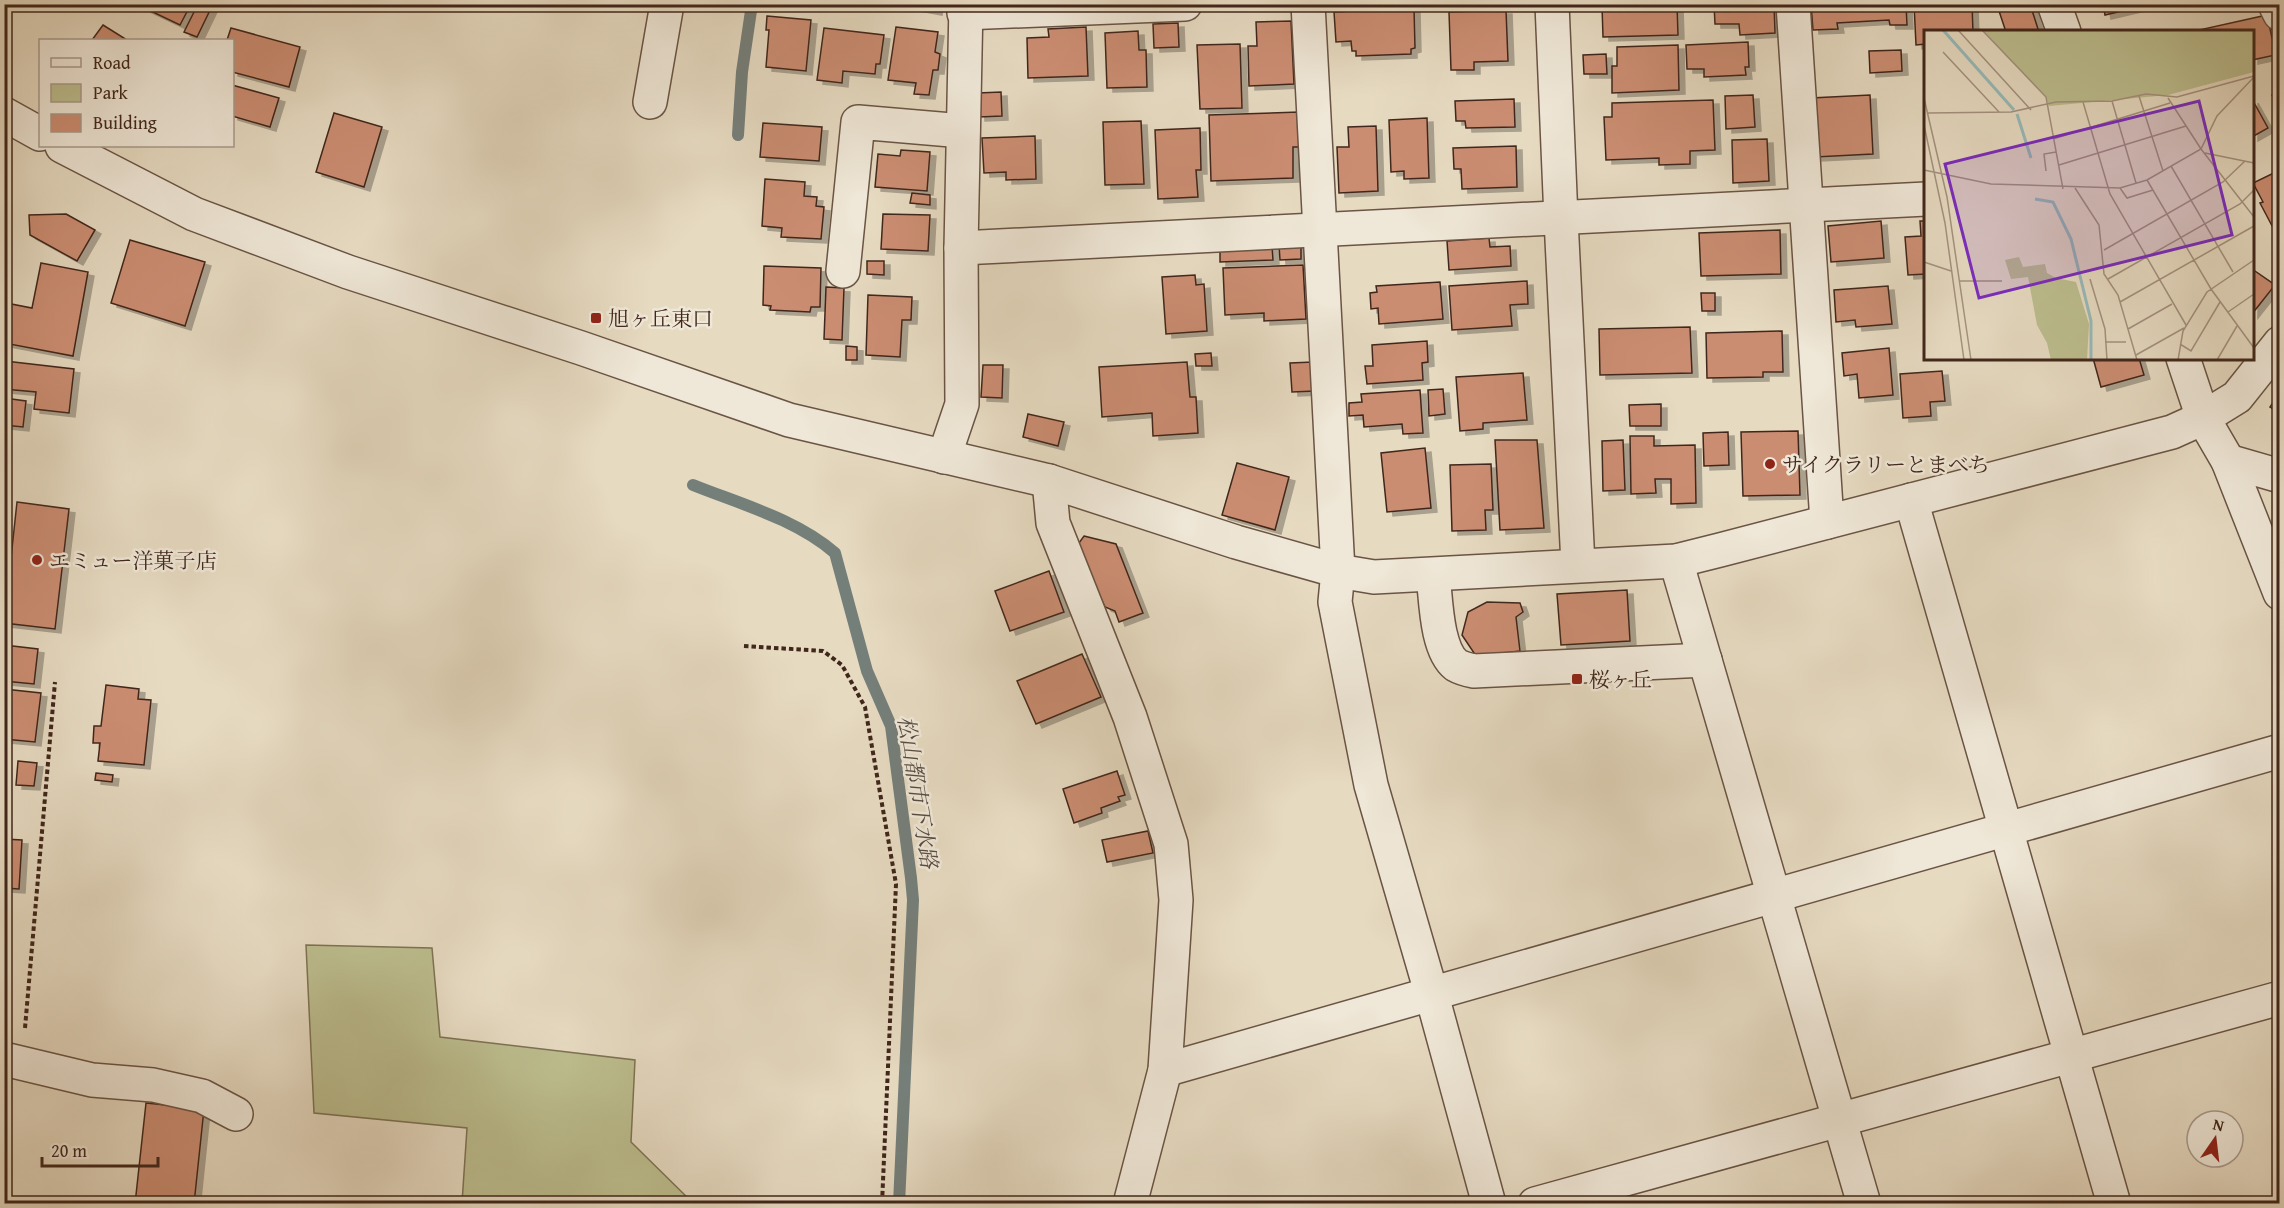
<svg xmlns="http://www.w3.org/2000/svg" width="2284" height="1208" viewBox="0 0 2284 1208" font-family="'Gentium Book Plus','Noto Serif JP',serif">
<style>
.green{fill:#bcbd8e;stroke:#7e7254;stroke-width:1.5}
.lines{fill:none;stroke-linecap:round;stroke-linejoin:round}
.stream{stroke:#757f7a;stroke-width:12}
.building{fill:#cb8d72;stroke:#41271b;stroke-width:1.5;filter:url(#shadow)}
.minor-casing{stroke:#6a5444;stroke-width:36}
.path{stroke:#41271b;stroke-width:4;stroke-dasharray:4.5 3;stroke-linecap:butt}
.minor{stroke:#efe7d7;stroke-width:33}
.poi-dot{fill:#8f2418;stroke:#efe7d7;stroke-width:2}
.labels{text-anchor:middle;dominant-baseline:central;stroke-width:5;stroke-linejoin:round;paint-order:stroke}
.poi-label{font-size:21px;fill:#41271b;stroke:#efe7d7;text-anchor:start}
.water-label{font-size:22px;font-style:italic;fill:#564c42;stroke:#efe7d7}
.inset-river{fill:none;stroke:#97bab9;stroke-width:3}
.inset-road{fill:none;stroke:#a4927f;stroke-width:1.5}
.view{fill:#7b2cbf;fill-opacity:0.15;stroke:#7b2cbf;stroke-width:3}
.inset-edge{fill:none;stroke:#41271b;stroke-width:3}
</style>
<defs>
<filter id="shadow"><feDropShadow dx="6" dy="4" stdDeviation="0" flood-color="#0004"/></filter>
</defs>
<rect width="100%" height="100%" fill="#e6dac1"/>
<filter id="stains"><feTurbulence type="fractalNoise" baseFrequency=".00333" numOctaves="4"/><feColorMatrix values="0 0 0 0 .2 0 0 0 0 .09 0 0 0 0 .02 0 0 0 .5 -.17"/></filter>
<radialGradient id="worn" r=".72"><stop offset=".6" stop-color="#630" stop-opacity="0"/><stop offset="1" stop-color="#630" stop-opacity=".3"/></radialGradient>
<path class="green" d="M306 945 432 948 440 1037 635 1060 631 1142 693 1203H462L467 1128 314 1113Z"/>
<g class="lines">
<g class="stream">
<path d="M738 135 742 72 752 4"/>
<path d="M693 485C740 504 796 519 835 553L867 671 891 726 911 878 913 900 899 1204"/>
</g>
</g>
<g class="building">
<path d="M136 4H191L180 25Z"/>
<path d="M198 4H213L197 37 184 32Z"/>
<path d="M898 4H937L936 11Z"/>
<path d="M1614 4H1677L1678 35 1603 37 1602 6Z"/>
<path d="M1714 4H1774L1775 33 1740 35 1739 24H1715Z"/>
<path d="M1811 4H1906L1907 25H1890L1889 20 1837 23 1838 29 1813 30Z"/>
<path d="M1914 4H1972L1973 32H1926V44L1916 45Z"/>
<path d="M2030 4 2039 32H2006L1997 5Z"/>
<path d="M2103 4H2152L2105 15Z"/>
<path d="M1414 8 1415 48 1411 49V54L1356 56V51H1352L1351 41 1336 42 1334 12Z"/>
<path d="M1506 10 1508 61 1474 62V70H1451L1449 12Z"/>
<path d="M2267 15 2272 38 2277 37 2280 54 2252 60V32H2199V30Z"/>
<path d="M767 16 811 20 806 71 766 67 769 30H766Z"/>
<path d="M1291 21 1294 84 1249 86 1248 46H1257L1256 22Z"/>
<path d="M1178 23 1179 47 1154 48 1153 24Z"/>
<path d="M103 25 127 40H92Z"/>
<path d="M896 27 938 32 935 52 940 54 938 70H933L929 95 914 94 916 83 888 80Z"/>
<path d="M1086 27 1088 76 1028 78 1027 38 1049 37 1048 29Z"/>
<path d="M231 28 300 47 289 87 232 72V40H227Z"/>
<path d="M824 28 884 35 880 64H876L875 74 843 71 842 83 817 80Z"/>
<path d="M1138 31 1139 50H1146L1147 87 1107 88 1105 33Z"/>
<path d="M1748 42 1749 67H1745L1746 75 1704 77V69H1687L1686 45Z"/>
<path d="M1240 44 1242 108 1200 109 1197 45Z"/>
<path d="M1678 45 1679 90 1612 93V66H1617V47Z"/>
<path d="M1901 50 1902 71 1870 73 1869 51Z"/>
<path d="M1606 54 1607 74H1584L1583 55Z"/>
<path d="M232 85 279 98 270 127 232 116Z"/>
<path d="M2280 91V111L2272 95Z"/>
<path d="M1001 92 1002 116 979 117 978 93Z"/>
<path d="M1753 95 1755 127 1726 129 1725 96Z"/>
<path d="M1870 95 1873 154 1815 157 1811 98Z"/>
<path d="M1514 99 1515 127 1466 128 1465 121H1456L1455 101Z"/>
<path d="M2252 99 2268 128 2252 137Z"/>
<path d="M1713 100 1715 150 1690 151V164L1659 165V158L1606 160 1604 117H1612V103Z"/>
<path d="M1299 112 1300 147H1293V178L1211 181 1209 115Z"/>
<path d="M334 113 382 127 364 187 316 172Z"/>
<path d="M1427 118 1429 178 1404 179V171L1391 172 1389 120Z"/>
<path d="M1141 121 1144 184 1105 185 1103 122Z"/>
<path d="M763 123 822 127 819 161 760 157Z"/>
<path d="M1376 126 1378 191 1339 193 1337 147H1349L1348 127Z"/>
<path d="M1200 128 1201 170H1196L1198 197 1158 199 1155 130Z"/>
<path d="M1035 136 1036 179 1006 180V172L984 173 982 138Z"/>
<path d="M1767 139 1769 181 1733 183 1732 140Z"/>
<path d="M1516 146 1517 187 1462 189 1461 169H1454L1453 148Z"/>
<path d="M901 150 930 152 927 191 875 187 878 154 900 156Z"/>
<path d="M2280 170V241L2260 203 2263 202 2253 183Z"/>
<path d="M765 179 805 182 804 196 817 197 816 206 824 207 821 239 781 237 782 228 762 226Z"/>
<path d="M912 193 930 195V205L910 203Z"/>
<path d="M66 214 95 230 77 261 30 235 29 215Z"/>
<path d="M883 214 930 215 928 251 881 249Z"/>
<path d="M1881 221 1884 258 1831 262 1828 226Z"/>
<path d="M1920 221H1926V274L1908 275 1905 237 1921 236Z"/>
<path d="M1780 230 1781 274 1701 276 1699 233Z"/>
<path d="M1489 238 1490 247 1510 246 1511 266 1449 270 1447 241Z"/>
<path d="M130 240 205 262 185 326 111 303Z"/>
<path d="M1301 244V259L1280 260 1279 245Z"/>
<path d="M1272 246 1273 260 1220 262V248Z"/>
<path d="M867 261H884V275L867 274Z"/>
<path d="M41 263 88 272 73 356 4 343 11 304 32 308Z"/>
<path d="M1303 265 1306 319 1264 321V313L1225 315 1223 268Z"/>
<path d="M764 266 821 268 820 307H811L810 312 770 310 771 306 763 305Z"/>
<path d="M2252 269 2275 285 2252 314Z"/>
<path d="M1195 275 1196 285 1204 284 1207 331 1166 334 1162 277Z"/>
<path d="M1527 281 1528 304 1510 305 1512 326 1452 330 1449 286Z"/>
<path d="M1440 282 1443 319 1379 324 1378 308 1371 309 1370 293 1377 292 1376 286Z"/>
<path d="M1888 286 1892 324 1856 327 1855 320 1836 322 1834 290Z"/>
<path d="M826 287 844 288 842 340 824 339Z"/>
<path d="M1701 293H1715V311H1702Z"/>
<path d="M868 295 912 297 911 320H902L900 357 866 355Z"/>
<path d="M1690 327 1692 373 1600 375 1599 329Z"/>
<path d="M1782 331 1783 372H1763V377L1707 378 1706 333Z"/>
<path d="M1427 341 1428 362 1422 363 1423 380 1367 384 1365 366H1373L1372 345Z"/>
<path d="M846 346 857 347V360H846Z"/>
<path d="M1889 348 1893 395 1859 398 1857 374 1844 376 1842 353Z"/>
<path d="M1211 353 1212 366H1196L1195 354Z"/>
<path d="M2093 358H2139L2144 375 2101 387Z"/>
<path d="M5 361 74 369 69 413 34 409 36 392 4 389Z"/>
<path d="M1187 362 1190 397H1196L1198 433 1153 436 1152 413 1102 417 1099 367Z"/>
<path d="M1313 362 1315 391 1292 392 1290 363Z"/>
<path d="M983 365H1003L1002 398 981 397Z"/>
<path d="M1942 371 1945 401 1930 402 1931 416 1903 418 1900 374Z"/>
<path d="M1523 373 1527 420 1483 423V429L1460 431 1456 377Z"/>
<path d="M1443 389 1445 414 1429 416 1428 390Z"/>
<path d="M1420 390 1423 433 1403 434 1402 424 1364 427 1363 415 1349 416V403L1362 402 1361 394Z"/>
<path d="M2280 392V422L2273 418 2276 411 2270 407Z"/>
<path d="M4 398 26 401 23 427 4 425Z"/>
<path d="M1661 404V426H1630L1629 405Z"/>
<path d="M1028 414 1064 422 1058 446 1023 437Z"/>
<path d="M1798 431 1800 495 1743 496 1741 432Z"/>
<path d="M1728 432 1729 465 1704 466 1703 433Z"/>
<path d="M1630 436H1654V446L1695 445 1696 503 1671 504V479H1655L1656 493 1631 494Z"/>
<path d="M1495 440H1537L1544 528 1500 530Z"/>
<path d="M1623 440 1625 490 1603 491 1602 441Z"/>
<path d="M1425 448 1431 508 1387 512 1381 453Z"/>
<path d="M1237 463 1289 477 1275 530 1222 515Z"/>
<path d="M1491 464 1493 510H1485L1486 530 1452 531 1450 465Z"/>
<path d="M17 502 69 509 55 629 4 623Z"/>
<path d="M1084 536 1116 544 1143 613 1119 622 1115 611 1105 607 1076 547Z"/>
<path d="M1049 571 1064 612 1010 631 995 591Z"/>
<path d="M1627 590 1630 641 1561 645 1557 594Z"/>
<path d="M1487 602 1520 603 1523 612 1516 617 1520 651 1476 656 1462 635 1468 612Z"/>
<path d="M4 645 38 649 34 684 4 681Z"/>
<path d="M1082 654 1101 697 1036 724 1017 681Z"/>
<path d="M106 685 139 689 138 699 151 700 144 765 98 761 100 743H93L94 726H101Z"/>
<path d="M4 689 41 693 35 742 4 739Z"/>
<path d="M18 761 37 763 34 786 16 785Z"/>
<path d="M1117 771 1125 795 1118 797 1120 801 1101 808 1102 813 1074 823 1063 789Z"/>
<path d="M96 773 113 775 112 782 95 780Z"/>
<path d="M1148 831 1153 853 1107 862 1102 840Z"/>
<path d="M4 839 22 840 19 889 4 888Z"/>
<path d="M146 1103 204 1109 194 1204H135Z"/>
</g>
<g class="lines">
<defs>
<g id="minor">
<path d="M1308 4 1338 571 1335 602 1371 785 1431 992 1489 1204"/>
<path d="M1552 4 1561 219 1578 565"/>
<path d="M1793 4 1827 522"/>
<path d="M2054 4 2064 32"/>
<path d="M2275 4 2280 14"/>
<path d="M964 13 1185 4"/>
<path d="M650 102 667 4"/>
<path d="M4 114 40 134"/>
<path d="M62 146 194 214 348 272 581 348 789 420 1049 481 1236 542 1338 571 1374 577 1676 561 1720 550 2172 432 2203 418 2237 397 2280 343"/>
<path d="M961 248 1926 199"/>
<path d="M843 271 858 122 963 131"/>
<path d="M2183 358 2203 418 2228 461 2280 593"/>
<path d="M944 457 962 404 961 248 966 4"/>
<path d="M2228 461 2280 476"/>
<path d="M1049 481 1053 523 1130 717 1171 844 1176 900 1165 1070 1130 1204"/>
<path d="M1911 500 2114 1204"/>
<path d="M1676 561 1864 1204"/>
<path d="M1433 575C1436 599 1436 649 1456 665 1461 668 1469 670 1474 671L1705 660"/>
<path d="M4 1059 92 1080 153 1085 202 1096 236 1114"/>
<path d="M1165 1070C1536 962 1909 860 2280 751"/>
<path d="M1535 1204 2280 998"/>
</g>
</defs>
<use href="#minor" class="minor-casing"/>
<g class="path">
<path d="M744 646 823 651 842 665 865 707 896 884 882 1204"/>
<path d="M25 1028 55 682"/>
</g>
<use href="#minor" class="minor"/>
</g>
<g class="poi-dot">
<rect x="590" y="312" width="12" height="12" rx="3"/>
<circle cx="1770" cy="464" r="6"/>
<circle cx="37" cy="560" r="6"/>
<rect x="1571" y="673" width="12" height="12" rx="3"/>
</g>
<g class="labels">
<g class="poi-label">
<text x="608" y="318">旭ヶ丘東口</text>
<text x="1782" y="464">サイクラリーとまべち</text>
<text x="49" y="560">エミュー洋菓子店</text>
<text x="1589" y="679">桜ヶ丘</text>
</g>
<g class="water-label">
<text transform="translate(918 792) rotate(81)">松山都市下水路</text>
</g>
</g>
<g transform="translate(1924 30)">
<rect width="330" height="330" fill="#e6dac1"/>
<path d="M58 0H330V42L244 65 125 76 122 67ZM95 227 99 237 121 234 123 243 132 248 152 252 165 294 163 330H127L123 313 113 295 104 247 87 249 81 230Z" fill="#bcbd8e"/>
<path class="inset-river" d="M19 0 90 80M93 84 107 128M111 169 129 172 147 209 167 291V330"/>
<path class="inset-road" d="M34 0 107 80M58 0 122 67 139 159M19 22 75 82M215 66 239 141M0 68 23 167 47 330M244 68 277 119 330 187M188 71 212 153M159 72 186 164 262 295M4 83 87 82 132 72 188 71 222 64 253 67 330 46M0 95 21 193 40 330M129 109 246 73M281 123 330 133M135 135 262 96M247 136 309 242M0 140 67 154 196 158 223 150 277 119 293 86 330 47M122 141 120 124 132 122M223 150 287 259 330 318M151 158 175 195 180 244 194 265 213 330M196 158 203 168 229 160M180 220 299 152 321 131M0 232 27 241M166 249 181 299 183 330M184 249 316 174 330 160M35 251H78M196 272 330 196M304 282 330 264M204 299 248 274M181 312H202M256 314 267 321 296 272M212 325 260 298M254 330 259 301 283 262 330 230M293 330 313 296"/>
<path class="view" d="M275 71 308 205 55 268 21 134Z"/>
<rect width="330" height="330" class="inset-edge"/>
</g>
<rect width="2284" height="1208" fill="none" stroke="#e6dac1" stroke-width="24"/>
<rect x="6" y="6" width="2272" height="1196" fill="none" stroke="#41271b" stroke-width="3"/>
<rect x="12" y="12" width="2260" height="1184" fill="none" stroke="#41271b" stroke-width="1.5"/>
<rect x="39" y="39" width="195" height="108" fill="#efe7d7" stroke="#a99a8c" stroke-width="1.5"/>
<rect x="51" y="58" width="30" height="9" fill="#efe7d7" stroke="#a99a8c" stroke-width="1.5"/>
<text x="93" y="69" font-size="18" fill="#41271b">Road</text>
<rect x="51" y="84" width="30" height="18" fill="#bcbd8e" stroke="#a99a8c" stroke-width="1.5"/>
<text x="93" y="99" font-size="18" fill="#41271b">Park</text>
<rect x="51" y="114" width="30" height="18" fill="#cb8d72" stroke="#a99a8c" stroke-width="1.5"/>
<text x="93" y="129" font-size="18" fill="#41271b">Building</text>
<g transform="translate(2215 1139) rotate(14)"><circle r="28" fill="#efe7d7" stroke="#a99a8c" stroke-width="1.5"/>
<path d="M0-4.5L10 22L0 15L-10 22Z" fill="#8f2418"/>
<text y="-9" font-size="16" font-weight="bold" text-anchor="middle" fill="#41271b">N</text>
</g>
<path d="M42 1157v9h116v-9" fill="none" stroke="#41271b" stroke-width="3"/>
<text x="51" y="1157" font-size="18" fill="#41271b" stroke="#efe7d7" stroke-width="4.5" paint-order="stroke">20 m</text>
<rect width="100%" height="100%" filter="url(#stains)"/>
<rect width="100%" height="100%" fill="url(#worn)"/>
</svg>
